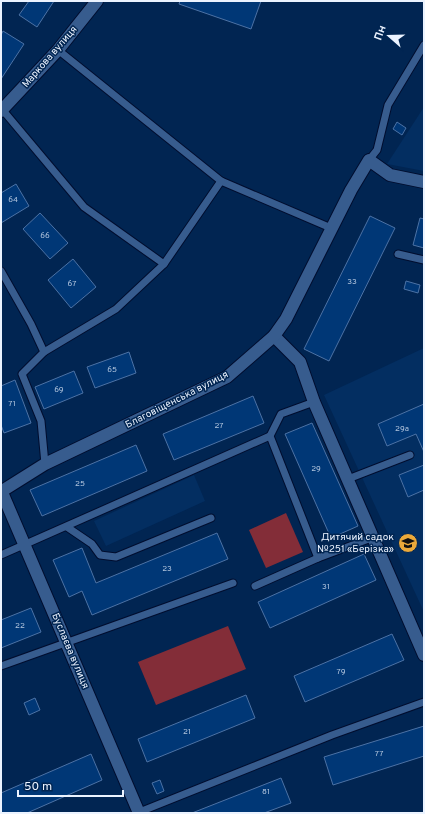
<svg xmlns="http://www.w3.org/2000/svg" width="425" height="814" viewBox="0 0 425 814" font-family="Overpass,sans-serif">
<style>
.built{fill:#032e61}
.green{fill:#832d38}
.building{fill:#003776;stroke:#4c72a5}
.lines{fill:none;stroke-linecap:round;stroke-linejoin:round}
.service-casing{stroke:#000d2e;stroke-width:9}
.minor-casing{stroke:#000d2e;stroke-width:14}
.service{stroke:#375c8e;stroke-width:7}
.minor{stroke:#375c8e;stroke-width:12}
.labels{text-anchor:middle;dominant-baseline:central;stroke-width:3;stroke-linejoin:round;paint-order:stroke}
.number-label{font-size:8px;fill:#b0c4dd}
.street-label{font-size:10px;fill:#ebf3ff;stroke:#012552}
.poi-label{font-size:10px;fill:#ebf3ff;stroke:#012552;text-anchor:end}
</style>
<rect width="100%" height="100%" fill="#012552"/>
<g class="built">
<path d="M424 107V171L387 164Z"/>
<path d="M424 348V612L324 395Z"/>
<path d="M194 475 205 501 106 546 94 521Z"/>
</g>
<g class="green">
<path d="M286 513 303 552 266 568 249 530Z"/>
<path d="M228 626 246 669 156 705 138 662Z"/>
</g>
<g class="building">
<path d="M29 1H54L37 27 19 15Z"/>
<path d="M180 1H261L251 29 179 4Z"/>
<path d="M3 31 24 44 1 79V35Z"/>
<path d="M397 122 406 128 402 135 393 129Z"/>
<path d="M16 184 29 206 1 223V193Z"/>
<path d="M40 213 68 243 50 259 23 229Z"/>
<path d="M370 216 395 228 329 361 304 349Z"/>
<path d="M420 218 424 219V248L413 245Z"/>
<path d="M73 259 96 287 71 308 48 280Z"/>
<path d="M406 281 420 285 418 293 404 289Z"/>
<path d="M129 352 136 373 95 388 87 367Z"/>
<path d="M74 371 83 393 44 409 35 387Z"/>
<path d="M15 380 31 423 4 433 1 425V386Z"/>
<path d="M253 396 264 423 174 460 163 434Z"/>
<path d="M424 404V452L416 434 387 446 378 424Z"/>
<path d="M312 423 358 526 331 538 285 434Z"/>
<path d="M136 445 147 471 42 516 30 490Z"/>
<path d="M424 465V490L408 497 399 475Z"/>
<path d="M217 533 228 559 92 615 82 591 69 597 53 560 82 548 96 583Z"/>
<path d="M364 554 376 580 270 628 258 602Z"/>
<path d="M31 608 41 632 1 648V620Z"/>
<path d="M392 634 404 660 305 702 294 676Z"/>
<path d="M246 695 255 718 147 762 138 739Z"/>
<path d="M35 698 40 710 29 715 24 703Z"/>
<path d="M424 726V756L333 785 324 757Z"/>
<path d="M91 754 102 780 27 813H1V793Z"/>
<path d="M281 778 291 803 264 813H192Z"/>
<path d="M160 780 164 791 157 794 152 783Z"/>
</g>
<g class="lines">
<defs>
<g id="service">
<path d="M58 50 221 181 331 228"/>
<path d="M1 108 84 207 164 264"/>
<path d="M369 160 377 150 388 105 424 45"/>
<path d="M398 254 424 260"/>
<path d="M1 271 31 324 44 352 22 374 41 421 45 464"/>
<path d="M44 352 116 309 164 264 221 181"/>
<path d="M314 402 281 414 270 436 318 558"/>
<path d="M348 479 410 455"/>
<path d="M67 527 92 544 100 555 116 557 211 518"/>
<path d="M1 555 270 436"/>
<path d="M255 586 318 558 374 537"/>
<path d="M1 666 233 583"/>
<path d="M137 813 332 735 424 702"/>
</g>
<g id="minor">
<path d="M1 111 58 50 97 1"/>
<path d="M274 336 300 362 314 402 424 655"/>
<path d="M1 490 139 813"/>
<path d="M2 491 45 464 227 377 274 336 286 319 351 190 369 160 390 175 424 182"/>
</g>
</defs>
<use href="#service" class="service-casing"/>
<use href="#minor" class="minor-casing"/>
<use href="#service" class="service"/>
<use href="#minor" class="minor"/>
</g>
<defs>
<symbol id="school-disc" viewBox="-11 -11 22 22"><circle r="9.5" fill="#eba93a" stroke="#012552"/><path d="M0-5L7-2L0 1L-7-2ZM-4 1L0 2.5L4 1V4Q0 6-4 4Z" fill="#111"/></symbol>
</defs>
<g fill-rule="evenodd">
<use href="#school-disc" x="397" y="532" width="22" height="22"/>
</g>
<g class="labels">
<g class="number-label">
<text x="13" y="200">64</text>
<text x="45" y="236">66</text>
<text x="352" y="282">33</text>
<text x="72" y="284">67</text>
<text x="112" y="370">65</text>
<text x="59" y="390">69</text>
<text x="12" y="404">71</text>
<text x="219" y="426">27</text>
<text x="402" y="429">29а</text>
<text x="316" y="469">29</text>
<text x="80" y="484">25</text>
<text x="167" y="569">23</text>
<text x="326" y="587">31</text>
<text x="20" y="626">22</text>
<text x="341" y="672">79</text>
<text x="187" y="732">21</text>
<text x="379" y="754">77</text>
<text x="266" y="792">81</text>
</g>
<g class="street-label">
<text transform="translate(50 57) rotate(-49)">Маркова вулиця</text>
<text transform="translate(177 400) rotate(-27)">Благовіщенська вулиця</text>
<text transform="translate(70 651) rotate(67)">Буслаєва вулиця</text>
</g>
<g class="poi-label">
<text x="394" y="537">Дитячий садок<tspan x="394" dy="12">№251 «Берізка»</tspan></text>
</g>
</g>
<rect width="425" height="814" fill="none" stroke="#ebf3ff" stroke-width="4"/>
<g transform="translate(389 36) rotate(290)" stroke="#012552" stroke-width="3" paint-order="stroke">
<path d="M0-3L7 15L0 10L-7 15Z" fill="#ebf3ff"/>
<text y="-6" font-size="11" font-weight="bold" text-anchor="middle" fill="#ebf3ff">Пн</text>
</g>
<path d="M18 790v6h105v-6" fill="none" stroke="#ebf3ff" stroke-width="2"/>
<text x="24" y="790" font-size="12" fill="#ebf3ff" stroke="#012552" stroke-width="3" paint-order="stroke">50 m</text>
</svg>
